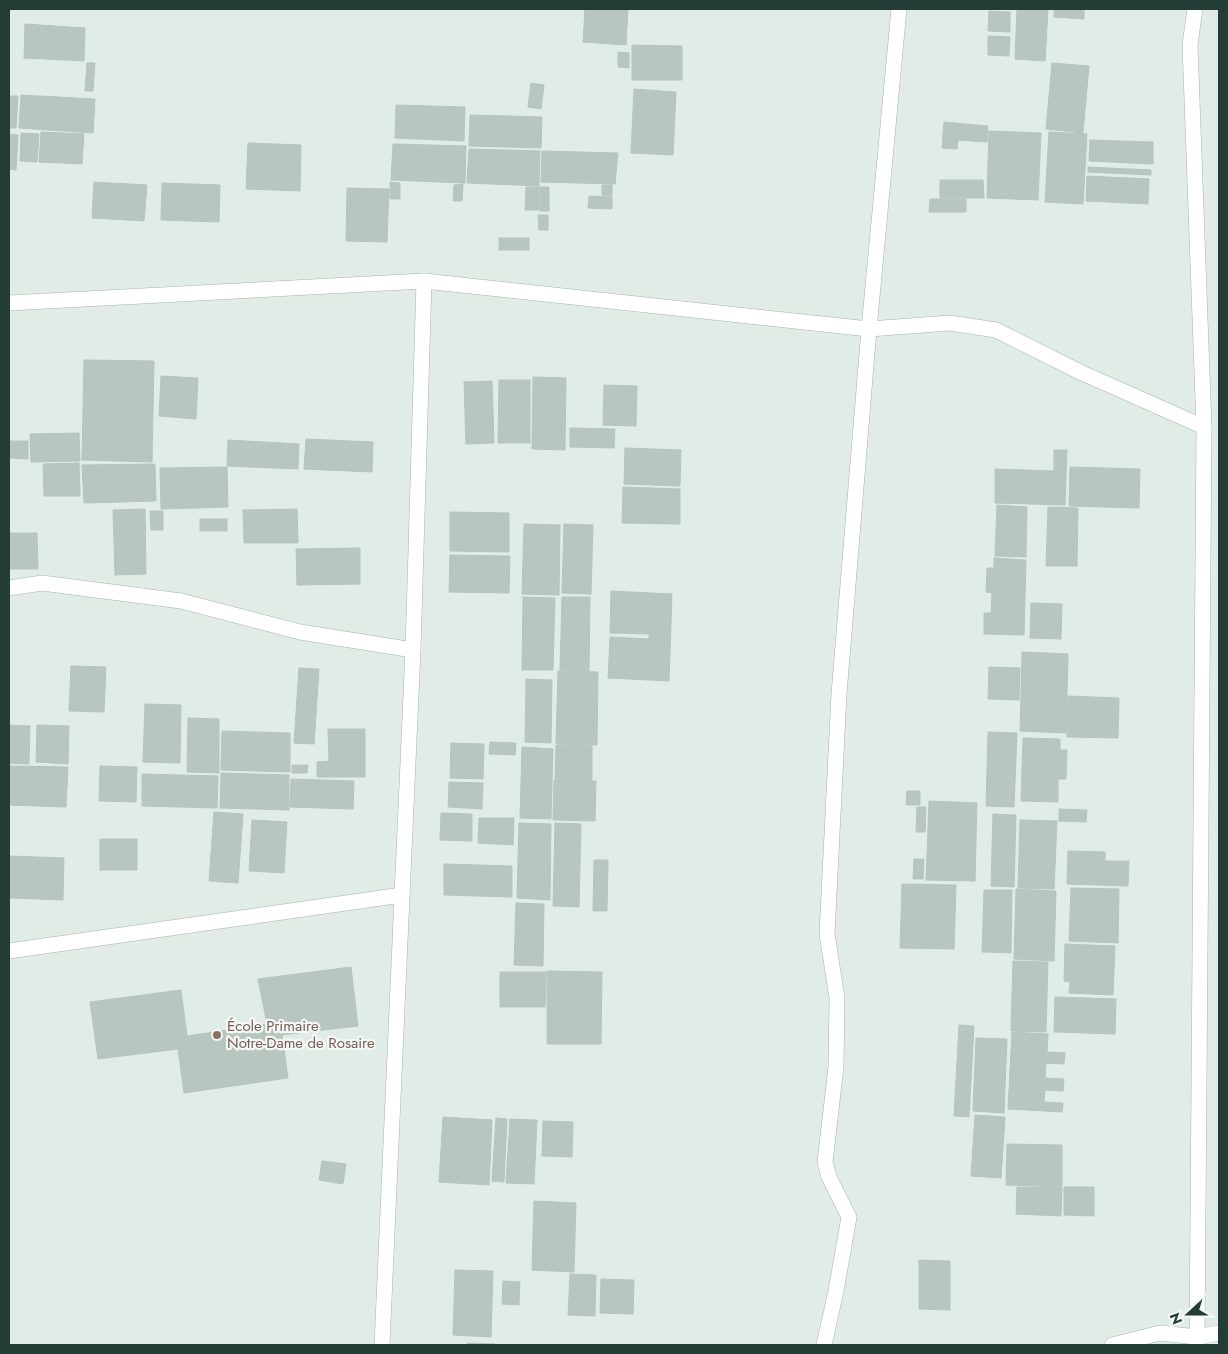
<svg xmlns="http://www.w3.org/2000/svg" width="1228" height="1354" viewBox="0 0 1228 1354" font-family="Jost,sans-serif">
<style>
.building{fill:#b8c6c0;stroke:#b5c5be}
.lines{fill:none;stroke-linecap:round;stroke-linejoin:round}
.minor-casing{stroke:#a5b4ae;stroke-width:16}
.minor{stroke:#fff;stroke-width:15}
.education-dot{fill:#8d6e63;stroke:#f3f8f5;stroke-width:2}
.labels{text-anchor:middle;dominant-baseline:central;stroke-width:4.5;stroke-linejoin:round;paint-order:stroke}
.education-label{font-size:15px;fill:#785e54;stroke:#f3f8f5;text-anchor:start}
</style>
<rect width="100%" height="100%" fill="#e2ece7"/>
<g class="building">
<path d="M585 9H628L626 45 583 42Z"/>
<path d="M1017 9H1048L1045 61 1015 59Z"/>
<path d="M1054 9H1084V19L1054 17Z"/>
<path d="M989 11 1010 12V32L988 31Z"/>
<path d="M25 24 85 28 84 61 24 58Z"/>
<path d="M988 36 1010 37 1009 56 988 55Z"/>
<path d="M632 45 682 46V80H632Z"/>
<path d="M618 52 629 53V68L618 67Z"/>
<path d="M87 63H95L93 91H85Z"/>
<path d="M1052 63 1089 66 1083 133 1046 129Z"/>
<path d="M531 83 544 85 541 109 528 107Z"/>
<path d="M634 89 676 92 673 155 631 153Z"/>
<path d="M21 95 95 99 93 133 19 128Z"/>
<path d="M9 96H18L16 128H9Z"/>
<path d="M396 105 465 107 464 141 395 138Z"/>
<path d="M470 115 542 117 541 148 469 146Z"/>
<path d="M944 122 988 126 987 142 958 140 957 149 942 148Z"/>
<path d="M989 131 1041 133 1038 200 987 198Z"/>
<path d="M41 132 84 134 82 164 39 162Z"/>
<path d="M1049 132 1087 134 1083 204 1045 202Z"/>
<path d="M21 133 39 134 37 162 20 161Z"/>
<path d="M9 134 18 135 16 170 9 169Z"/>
<path d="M1090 140 1153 142V164L1089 161Z"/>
<path d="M248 143 301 145 300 191 246 189Z"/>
<path d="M393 144 466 146 465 183 391 180Z"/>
<path d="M469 149 540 151 539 186 467 183Z"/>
<path d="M542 151 618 153 615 184 541 182Z"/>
<path d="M1088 167 1151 170V175L1088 172Z"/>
<path d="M1087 176 1149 179 1148 204 1086 201Z"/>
<path d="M940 180H983L984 198H940Z"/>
<path d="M94 182 147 185 144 221 92 218Z"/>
<path d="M390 182 400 183V199H390Z"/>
<path d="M162 183 220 185 219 222 161 220Z"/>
<path d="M463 184 462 201H453L454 185Z"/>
<path d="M602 185H612V196L602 195Z"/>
<path d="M526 187H539V210H525Z"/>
<rect x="540" y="187" width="9" height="24"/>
<path d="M347 188 389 189 387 242 346 241Z"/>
<path d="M589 196 612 197V209L588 208Z"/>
<path d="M930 199H966V212H929Z"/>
<path d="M538 215H548V230H539Z"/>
<rect x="499" y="238" width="30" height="12"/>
<path d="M84 360 154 361 152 462 82 460Z"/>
<path d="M161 376 198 378 196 419 159 416Z"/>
<path d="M533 377 566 378 565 450 532 449Z"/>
<path d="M499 380H530V443H498Z"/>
<path d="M492 381 494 443 466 444 464 382Z"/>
<path d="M604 385 637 386 636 426 603 425Z"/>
<path d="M570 428 615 429 614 448 570 447Z"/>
<path d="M79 433 80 461 31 462 30 434Z"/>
<path d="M306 439 373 442 372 472 304 469Z"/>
<path d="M228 440 299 444 298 469 227 466Z"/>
<path d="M9 441H28V459L9 458Z"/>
<path d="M625 448 681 450 680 486 624 484Z"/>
<path d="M1054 450H1067L1065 505 995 503V469L1054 471Z"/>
<path d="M79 463 80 496H44L43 464Z"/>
<path d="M155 464 156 501 84 503 82 465Z"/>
<path d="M227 467 228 507 161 509 160 468Z"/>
<path d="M1070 467 1140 469 1139 508 1069 506Z"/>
<path d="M623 487 680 489V524L622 523Z"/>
<path d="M997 505 1027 507 1026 557 995 556Z"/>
<path d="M1048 507 1078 508 1077 566H1046Z"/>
<path d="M145 509 146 574 115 575 113 510Z"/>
<path d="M297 509 298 543H244L243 510Z"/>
<path d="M150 511H163V530H151Z"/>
<path d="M450 512 509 513V552L450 551Z"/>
<rect x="200" y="519" width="27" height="12"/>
<path d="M524 524 560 525 559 595 522 594Z"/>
<path d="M564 524 593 525 591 594 562 593Z"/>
<path d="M9 533H37L38 569H9Z"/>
<path d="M360 548V584L297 585 296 549Z"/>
<path d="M450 555 510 556 509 593 449 592Z"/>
<path d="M994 558 1026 560 1024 635 984 634V613H991L992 593 986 592 987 568H994Z"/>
<path d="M611 591 672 594 669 681 608 678 610 637 649 639V634L610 633Z"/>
<path d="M523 597 555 598 553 670H522Z"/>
<path d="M562 597H590L589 671 560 670Z"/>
<path d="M1031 603 1062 604 1061 639 1030 638Z"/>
<path d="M1022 652 1068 654 1066 733 1020 731Z"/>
<path d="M71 666 106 667 104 712 69 711Z"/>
<path d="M989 667 1020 668 1019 700 988 699Z"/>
<path d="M299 668 319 669 314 744 294 743Z"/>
<path d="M558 671 598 672 597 745 556 744Z"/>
<path d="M526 679 552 680 551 743 525 742Z"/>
<path d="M1068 696 1119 698 1118 738 1067 737Z"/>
<path d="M145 704 181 705 180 763 143 762Z"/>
<path d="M188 718 219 719V773L187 772Z"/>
<path d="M9 725 30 726 29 764 9 763Z"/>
<path d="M37 725 69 726 68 764 36 762Z"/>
<path d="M328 729H365V777H317V762L329 761Z"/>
<path d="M222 731 290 733V772L221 770Z"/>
<path d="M988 732 1017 733 1014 807 986 806Z"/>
<path d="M1023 738 1060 739V750H1067L1066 779H1058V802L1021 801Z"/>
<path d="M490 742 516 743 515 755 489 754Z"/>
<path d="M451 743 484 744 483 779 450 778Z"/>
<path d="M556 745 592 746V780L555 779Z"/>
<path d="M522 747 553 749 551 819 520 818Z"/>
<path d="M292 765H308L307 773H292Z"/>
<path d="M9 766 68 767 66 807 9 805Z"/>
<path d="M100 766 137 767 136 802 99 801Z"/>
<path d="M221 773 289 775V810L220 808Z"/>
<path d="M142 774 218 776 217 808 142 806Z"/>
<path d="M291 779 354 781 353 809 290 807Z"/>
<path d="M554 780 596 781 595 821 553 820Z"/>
<path d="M449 782 483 783 482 809 448 807Z"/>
<path d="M907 791H920V805H906Z"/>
<path d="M929 801 977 803 975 881 926 880Z"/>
<path d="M917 807H926L925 832H916Z"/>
<path d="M1059 809 1087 810 1086 822 1059 821Z"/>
<path d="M214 812 243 814 238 883 209 881Z"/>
<path d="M441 813 472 814V841L440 840Z"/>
<path d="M993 814 1016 815 1014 887 991 886Z"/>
<path d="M479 818H514L513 845 478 843Z"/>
<path d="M252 820 287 822 284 873 249 871Z"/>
<path d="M1020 820 1057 821 1054 889 1018 888Z"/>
<path d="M519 823 551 824 550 900 517 898Z"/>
<path d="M555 823 581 824 579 907 553 906Z"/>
<rect x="100" y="839" width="37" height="31"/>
<path d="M1068 851 1105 852V861H1129L1128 886 1067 884Z"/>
<path d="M9 856 64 858 63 900 9 898Z"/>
<path d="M914 859H924L923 879H913Z"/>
<path d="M594 860H608L607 911H593Z"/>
<path d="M444 864 512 866V897L444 895Z"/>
<path d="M902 884 956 885 954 949 900 948Z"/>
<path d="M1071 888 1119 889 1118 943 1069 941Z"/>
<path d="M1016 889 1056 891 1054 961 1014 959Z"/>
<path d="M984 890H1012L1011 953 982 952Z"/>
<path d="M516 903 544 904 543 966 514 965Z"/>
<path d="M1065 944 1115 946 1113 995 1069 993 1070 982 1064 981Z"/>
<path d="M1013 961 1048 962 1046 1032 1011 1031Z"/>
<path d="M351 967 358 1026 282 1035 288 1078 184 1093 178 1049 98 1059 90 1002 181 990 187 1036 267 1024 258 979Z"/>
<path d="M547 971 602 972 601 1044H547Z"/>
<path d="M500 972H546L545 1007H500Z"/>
<path d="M1055 997 1116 999 1115 1034 1054 1032Z"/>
<path d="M959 1025 974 1026 969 1117 954 1116Z"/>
<path d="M1012 1032 1048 1034 1047 1052 1065 1053 1064 1064 1046 1063 1045 1078 1064 1079 1063 1091 1045 1090 1044 1102 1063 1103 1062 1112 1008 1109Z"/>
<path d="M976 1038 1007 1039 1004 1113 973 1111Z"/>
<path d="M975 1115 1005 1117 1001 1178 971 1176Z"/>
<path d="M443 1117 492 1120 489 1185 439 1182Z"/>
<path d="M496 1118 507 1119 504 1182 492 1181Z"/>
<path d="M510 1119 537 1120 534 1184 506 1183Z"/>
<path d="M543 1121 573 1122 572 1157 542 1156Z"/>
<path d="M1007 1144 1062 1145V1187L1006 1185Z"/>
<path d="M322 1161 346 1164 343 1184 319 1180Z"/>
<path d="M1017 1187 1062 1188 1061 1216 1016 1214Z"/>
<path d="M1064 1187H1094V1216L1064 1215Z"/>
<path d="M534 1201 576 1203 574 1272 532 1270Z"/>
<path d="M919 1260 950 1261V1310L919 1309Z"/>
<path d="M455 1270 493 1271 491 1337 453 1335Z"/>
<path d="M570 1274 596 1275 595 1316 568 1315Z"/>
<path d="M601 1279 634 1280 633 1314 600 1313Z"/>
<path d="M503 1281 520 1282 519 1305 502 1304Z"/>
<path d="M467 1343 495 1344V1345H467Z"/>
</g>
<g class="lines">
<defs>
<g id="minor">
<path d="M1195 9 1190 45 1204 427 1197 1345"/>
<path d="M9 303 424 281 869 329 950 323 996 330 1080 372 1204 427"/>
<path d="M9 588 42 583 181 601 300 632 413 650"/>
<path d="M9 951 402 895"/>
<path d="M382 1345 413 650 424 281"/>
<path d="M824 1345 836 1291 849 1217 829 1177 825 1162 836 1067 837 998 827 934 839 694 869 329 899 9"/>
<path d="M1112 1345 1160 1333 1197 1337 1219 1333"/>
</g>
</defs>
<use href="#minor" class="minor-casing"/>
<use href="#minor" class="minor"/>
</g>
<circle class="education-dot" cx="217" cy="1035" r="5"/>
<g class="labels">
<g class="education-label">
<text x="227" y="1026">École Primaire<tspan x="227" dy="17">Notre-Dame de Rosaire</tspan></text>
</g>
</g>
<rect width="1228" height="1354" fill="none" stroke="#233c35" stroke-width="20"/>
<g transform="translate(1188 1314) rotate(249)" stroke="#f3f8f5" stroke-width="4" paint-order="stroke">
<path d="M0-4L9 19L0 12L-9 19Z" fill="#233c35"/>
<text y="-8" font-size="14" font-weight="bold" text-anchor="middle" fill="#233c35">N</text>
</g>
</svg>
